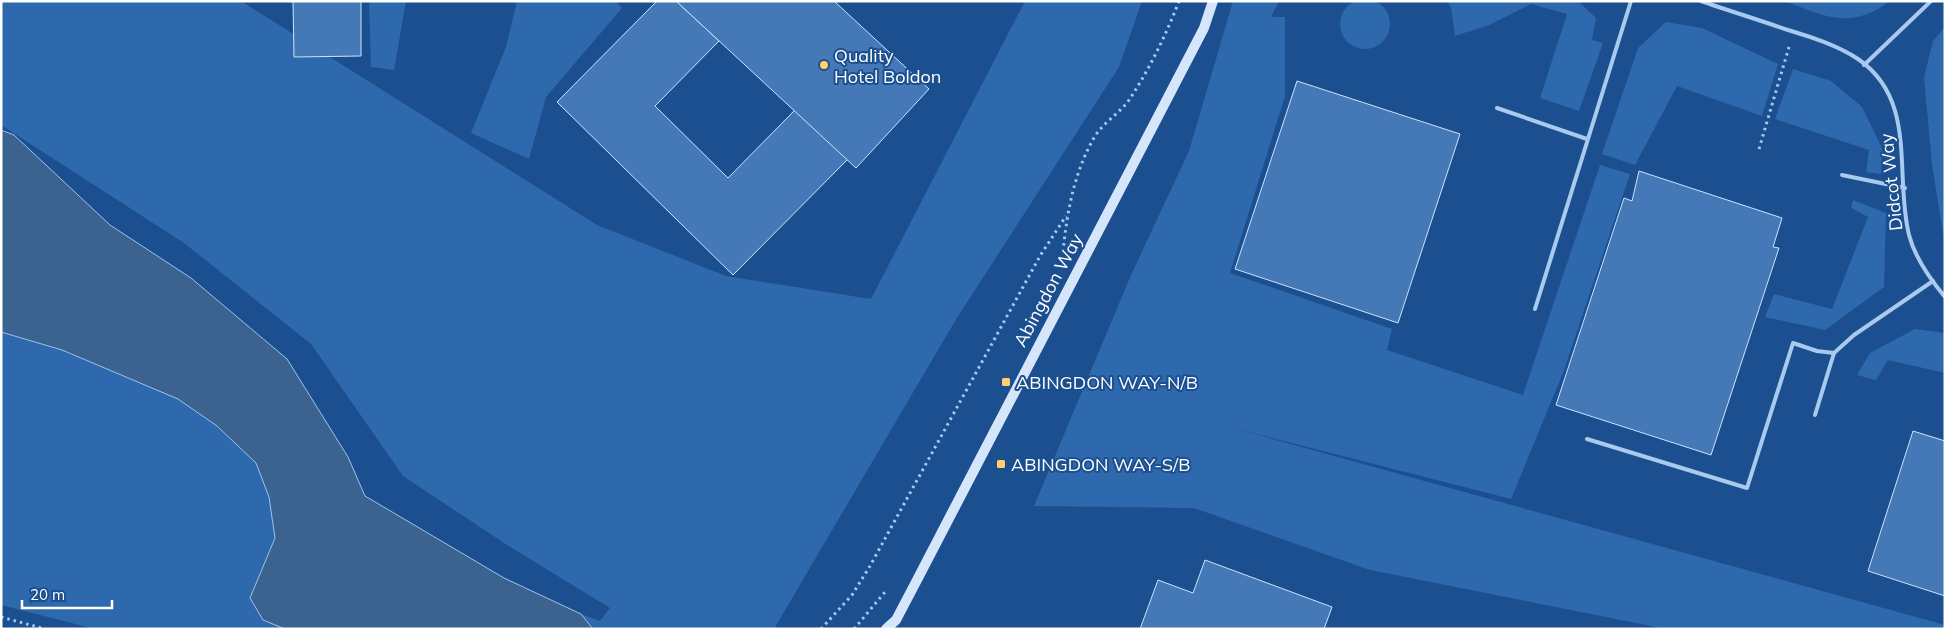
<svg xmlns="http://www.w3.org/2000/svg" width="1946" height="630" viewBox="0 0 1946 630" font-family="Mulish,sans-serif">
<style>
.green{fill:#2e69ad}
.water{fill:#3c6290;stroke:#9cc4f0}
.building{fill:#4478b7;stroke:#cfe3fa}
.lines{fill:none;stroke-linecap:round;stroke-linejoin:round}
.path{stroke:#a9c9ee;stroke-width:3;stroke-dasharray:2.5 4;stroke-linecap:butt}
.lane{stroke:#a9c9ee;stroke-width:4}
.secondary{stroke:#d6e6fa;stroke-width:10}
.poi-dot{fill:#ffd166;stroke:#1b4f8f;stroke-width:2}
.labels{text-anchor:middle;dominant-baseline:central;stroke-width:4;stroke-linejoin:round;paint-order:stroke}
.poi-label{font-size:18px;fill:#fff;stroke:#1b4f8f;text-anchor:start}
.street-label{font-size:18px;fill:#fff;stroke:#1b4f8f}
</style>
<rect width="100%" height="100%" fill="#1b4f8f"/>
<g class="green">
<circle cx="1365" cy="24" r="25"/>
<path d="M1 1H241L597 225 726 276 871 299 1025 1H1142L1119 67 955 321 774 629H593L581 614 600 621 610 608 504 543 403 476 311 344 184 243 1 125Z"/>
<path d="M369 1H406L394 70 371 67Z"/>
<path d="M517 1H615L622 8 546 97 529 159 471 133 506 47Z"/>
<path d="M1233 1H1279L1271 17H1285V96L1230 273 1392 329 1387 350 1523 395 1600 165 1630 174 1563 373 1511 499 1233 428 1945 625V629H1666L1370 570 1194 508 1034 506 1131 275 1189 151Z"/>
<path d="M1447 1H1578L1596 18 1592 40 1603 43 1579 111 1540 98 1567 14 1531 4 1489 25 1455 36 1451 8Z"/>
<path d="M1785 1H1890C1852 30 1825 17 1785 1Z"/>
<path d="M1666 22 1702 28 1778 64 1762 116 1677 86 1635 165 1602 154 1638 48Z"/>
<path d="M1945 27V245L1932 165 1924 77 1933 41Z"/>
<path d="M1793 69 1831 81 1862 107 1882 148 1881 174 1866 172 1869 150 1775 119Z"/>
<path d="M1853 200 1886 213 1884 287 1825 330 1765 317 1774 294 1832 309 1868 217 1851 208Z"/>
<path d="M1915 329 1945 333V373L1888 360 1876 380 1857 375 1870 353Z"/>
<path d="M1 332 62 350 178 399 217 426 256 463 269 497 275 538 250 598 263 620 285 629H95L1 605Z"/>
</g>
<path class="water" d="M1 130 14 135 110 225 191 278 287 359 348 457 365 496 504 578 581 614 593 629H285L263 620 250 598 275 538 269 497 256 463 217 426 178 399 62 350 1 332Z"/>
<g class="building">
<path d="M293 1H361V56L294 57Z"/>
<path d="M657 1H676L719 41 655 106 728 178 795 110 848 159 733 275 557 102Z"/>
<path d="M676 1H834L929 89 856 168Z"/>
<path d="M1297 81 1460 134 1398 323 1235 269Z"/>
<path d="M1639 171 1782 218 1773 247 1779 248 1711 455 1556 405 1624 198 1632 201Z"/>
<path d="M1913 431 1945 441V596L1868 571Z"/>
<path d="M1205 560 1332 607 1324 629H1140L1158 580 1193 593Z"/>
</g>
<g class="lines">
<g class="path">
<path d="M1759 149 1789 47"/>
<path d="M1063 252C1067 212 1074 172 1095 136 1104 122 1119 114 1129 100 1149 70 1166 35 1179 1"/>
<path d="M1 617 45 629"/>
<path d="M821 629 852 595 870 566 1040 256 1066 216"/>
<path d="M854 629 885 592"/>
</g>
<g class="lane">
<path d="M1701 1C1730 11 1759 20 1788 30 1811 37 1837 45 1858 59 1918 100 1894 174 1909 235 1915 258 1930 279 1945 297"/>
<path d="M1864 65 1931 1"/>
<path d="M1497 108 1587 139"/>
<path d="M1842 175 1905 188"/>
<path d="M1535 309 1631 1"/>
<path d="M1815 415 1834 353 1854 335 1933 281"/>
<path d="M1587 439 1747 488 1793 343 1817 351 1834 353"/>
</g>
<path class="secondary" d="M886 629 896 620 917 580 1204 28 1213 1"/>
</g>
<g class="poi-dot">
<circle cx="824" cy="65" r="5"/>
<rect x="1001" y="377" width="10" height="10" rx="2.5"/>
<rect x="996" y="459" width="10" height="10" rx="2.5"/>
</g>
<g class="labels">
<g class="poi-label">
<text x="834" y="55">Quality<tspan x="834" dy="21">Hotel Boldon</tspan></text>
<text x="1016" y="382">ABINGDON WAY-N/B</text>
<text x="1011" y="464">ABINGDON WAY-S/B</text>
</g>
<g class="street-label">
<text transform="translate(1891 182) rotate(-96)">Didcot Way</text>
<text transform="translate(1048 290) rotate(-62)">Abingdon Way</text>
</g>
</g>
<rect width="1946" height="630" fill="none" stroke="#ffffff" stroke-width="5"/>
<path d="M22 600v8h90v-8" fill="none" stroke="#ffffff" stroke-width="2.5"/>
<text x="30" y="600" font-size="15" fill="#ffffff" stroke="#1b4f8f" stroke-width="4" paint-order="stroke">20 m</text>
</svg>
